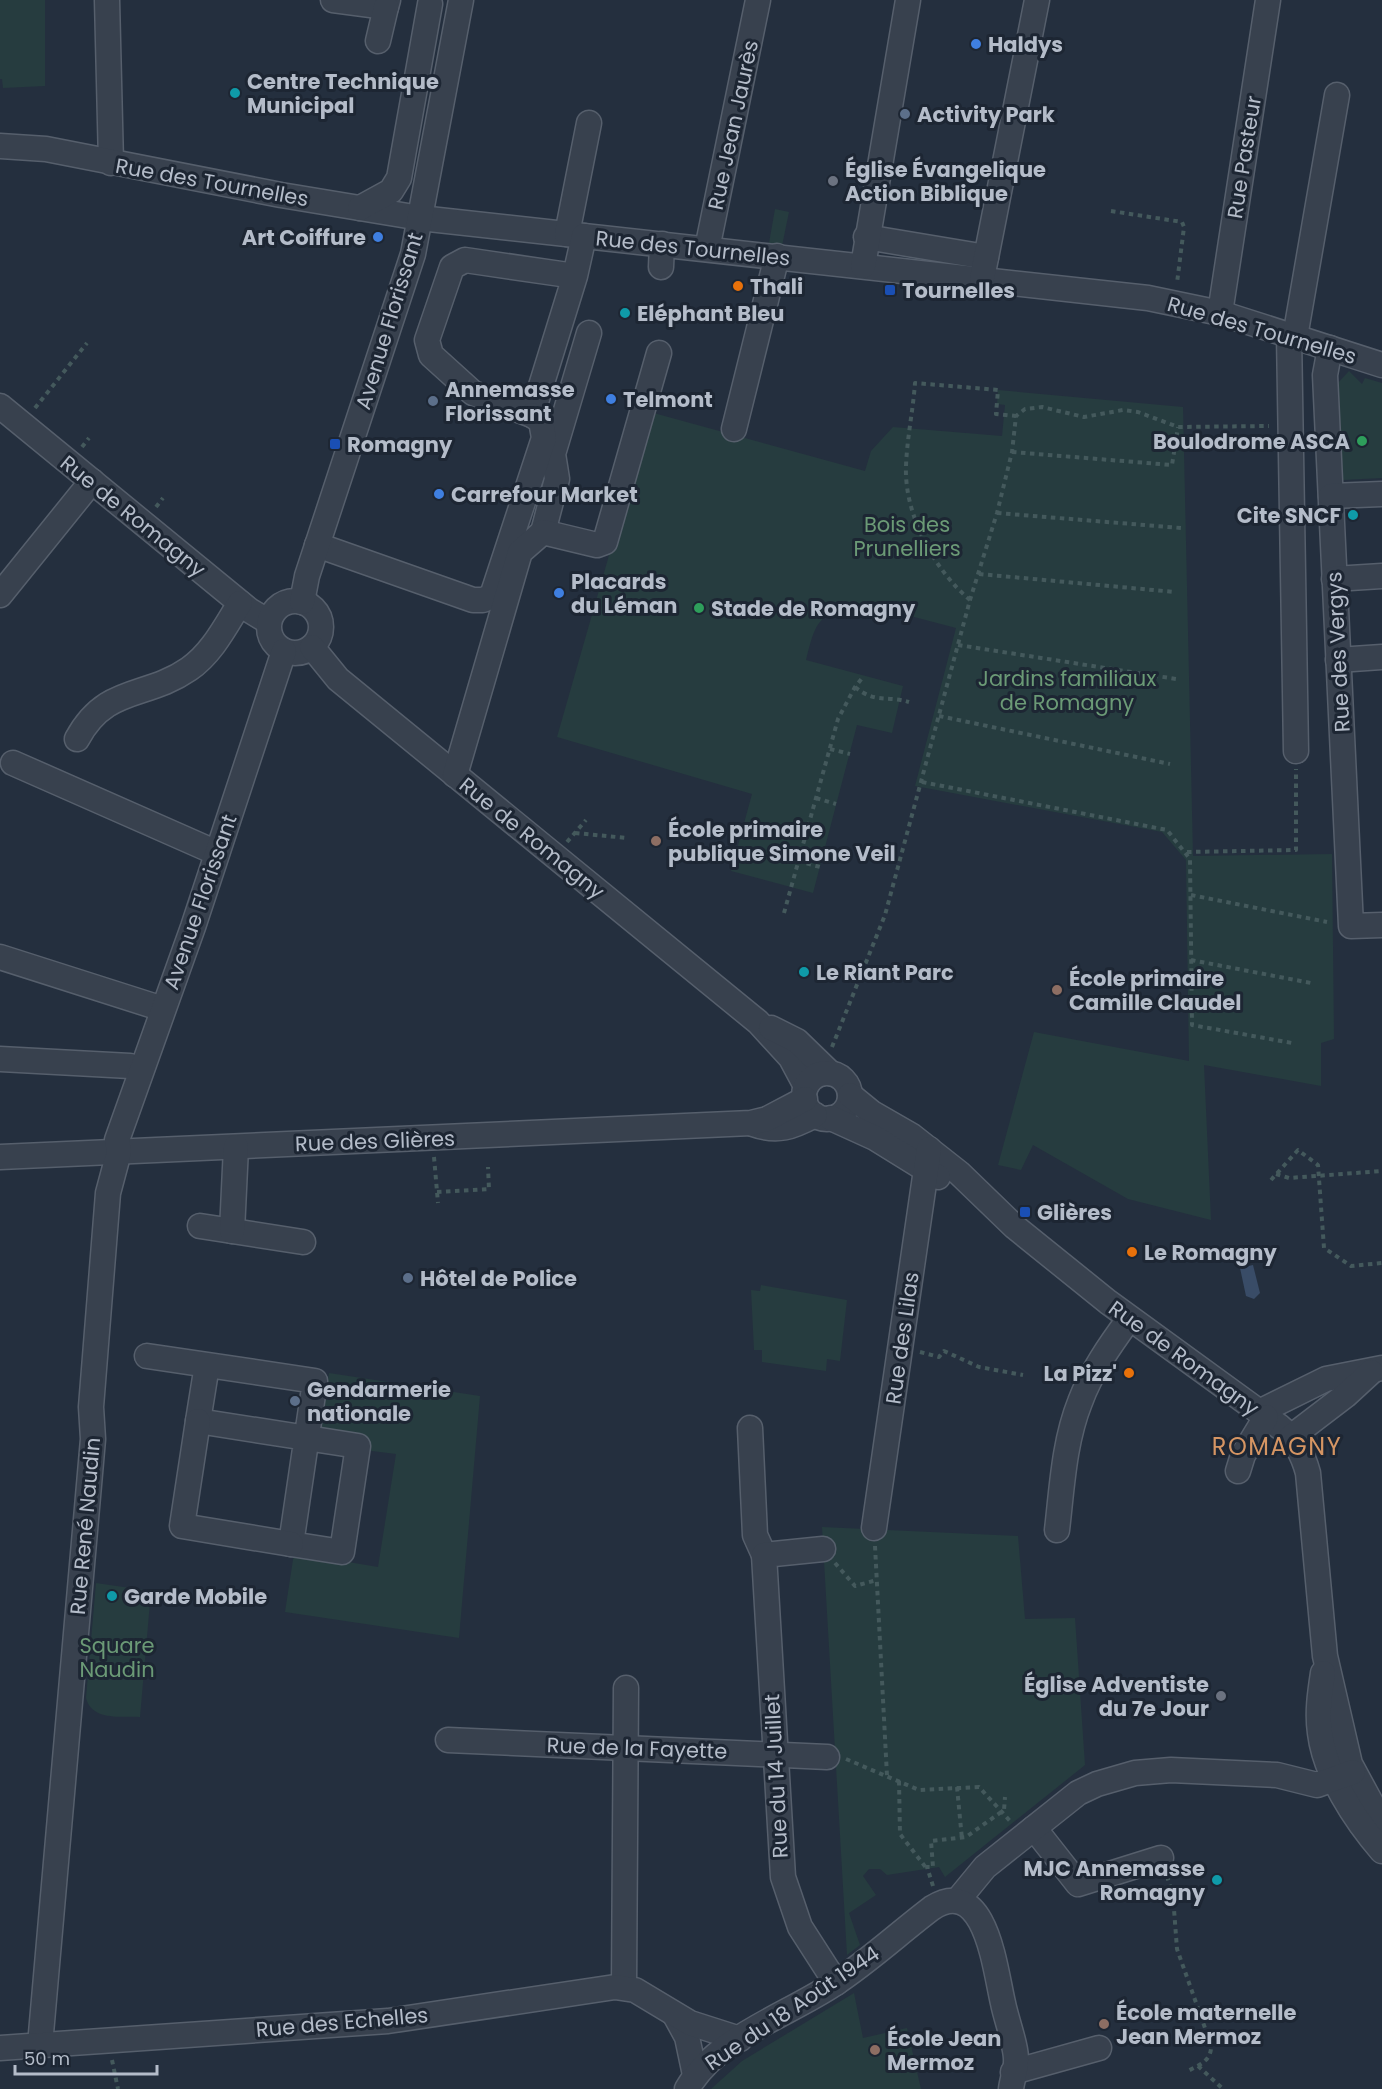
<svg xmlns="http://www.w3.org/2000/svg" width="1382" height="2089" viewBox="0 0 1382 2089" font-family="Poppins,sans-serif">
<style>
.green{fill:#263c3f}
.water{fill:#394c67}
.lines{fill:none;stroke-linecap:round;stroke-linejoin:round}
.minor-casing{stroke:#565f6c;stroke-width:27}
.path{stroke:#44595c;stroke-width:4;stroke-dasharray:4.5 4.5;stroke-linecap:butt}
.minor{stroke:#38414e;stroke-width:24}
.shop-dot{fill:#3f7fe0;stroke:#1d2633;stroke-width:2}
.culture-dot{fill:#0f9aa8;stroke:#1d2633;stroke-width:2}
.service-dot{fill:#5c6f8a;stroke:#1d2633;stroke-width:2}
.worship-dot{fill:#6b7280;stroke:#1d2633;stroke-width:2}
.food-dot{fill:#e8710a;stroke:#1d2633;stroke-width:2}
.transit-dot{fill:#1a4fb4;stroke:#1d2633;stroke-width:2}
.leisure-dot{fill:#2e9e5b;stroke:#1d2633;stroke-width:2}
.education-dot{fill:#8d6e63;stroke:#1d2633;stroke-width:2}
.labels{text-anchor:middle;dominant-baseline:central;stroke-width:6;stroke-linejoin:round;paint-order:stroke}
.poi-label{font-size:21px;font-weight:bold;fill:#b4bcc9;stroke:#1d2633;text-anchor:start}
.street-label{font-size:21px;fill:#b4bcc9;stroke:#1d2633}
.park-label{font-size:21px;fill:#6b9a76;stroke:#1d2633}
.quarter-label{font-size:24px;letter-spacing:1.5px;fill:#d59563;stroke:#1d2633}
</style>
<rect width="100%" height="100%" fill="#242f3e"/>
<g class="green">
<path d="M0 0H45V86L3 88 2 79H0Z"/>
<path d="M775 209 789 212 782 246 769 243Z"/>
<path d="M1349 371 1362 384 1365 378 1382 383V478L1343 480 1338 383Z"/>
<path d="M998 390 1183 407 1193 856 1332 854 1334 1039 1321 1043V1086L1204 1065 1211 1220 1128 1199 1033 1145 1021 1170 998 1165 1034 1032 1189 1061 1186 860 1162 832 915 786 956 628 865 604 861 617C819 605 815 624 806 660L903 686 892 733 857 725 813 893 731 871 752 794 557 737 650 412 865 471 871 451 893 427 1002 436 1005 405 997 404Z"/>
<path d="M761 1285 847 1300 840 1361 827 1359 826 1371 762 1362V1350H754L751 1290 760 1291Z"/>
<path d="M329 1373 480 1396 459 1638 285 1612 294 1553 378 1567 396 1454 364 1450 320 1431Z"/>
<path d="M822 1527 1018 1536 1025 1619 1075 1618 1085 1765 945 1877 939 1867 887 1875 880 1869H869L863 1876 876 1895 849 1913 860 1945 847 1955Z"/>
<path d="M96 1583 151 1591 140 1717C120 1716 92 1721 86 1698Z"/>
<path d="M854 1993 863 2038 907 2028 921 2089H711L742 2061Z"/>
</g>
<path class="water" d="M1253 1265 1260 1293 1254 1299 1246 1296 1240 1268Z"/>
<g class="lines">
<defs>
<g id="minor">
<path d="M107 0 111 163"/>
<path d="M333 0 386 7 388 0"/>
<path d="M378 41 386 7"/>
<path d="M0 146 46 149 281 195 420 218 1148 298 1220 313 1382 365"/>
<path d="M360 208 391 191 399 178 430 4"/>
<path d="M567 234 589 123"/>
<path d="M866 237 986 257"/>
<path d="M707 249 758 0"/>
<path d="M863 266 908 0"/>
<path d="M661 267 662 244"/>
<path d="M575 276 465 260 452 267 427 340 431 355 473 393 532 415 575 276 584 236"/>
<path d="M982 278 1037 0"/>
<path d="M1220 313 1268 0"/>
<path d="M1289 335 1296 751"/>
<path d="M1295 337 1337 95"/>
<path d="M1330 348 1325 375 1351 926 1382 925"/>
<path d="M0 406 249 610 269 622"/>
<path d="M734 429 777 256"/>
<path d="M1331 496 1382 494"/>
<path d="M543 532 557 479 553 454 589 333"/>
<path d="M317 545 473 600H483L492 596 544 438 541 421 532 415"/>
<path d="M1334 579 1382 576"/>
<path d="M0 595 92 481"/>
<circle cx="295" cy="627" r="26"/>
<path d="M302 602 307 576 413 254 461 0"/>
<path d="M312 647 338 679 758 1022 791 1058 806 1086"/>
<path d="M1338 660 1382 657"/>
<path d="M77 739C106 685 146 699 189 669 212 653 225 627 240 603"/>
<path d="M13 763 217 853"/>
<path d="M455 775 520 552 543 532 597 545 605 542 659 353"/>
<path d="M0 957 163 1009"/>
<path d="M771 1028 797 1041 830 1073"/>
<path d="M0 1059 130 1066"/>
<circle cx="827" cy="1096" r="23"/>
<path d="M850 1095 872 1113 912 1136 959 1173 1015 1227 1108 1302 1280 1427C1295 1439 1303 1454 1308 1473L1325 1656 1350 1764 1382 1823"/>
<path d="M831 1118 875 1138 938 1177"/>
<path d="M753 1124C778 1133 792 1127 815 1115"/>
<path d="M0 1157 751 1123 767 1119 805 1099"/>
<path d="M200 1226 303 1242"/>
<path d="M232 1231 236 1147"/>
<path d="M147 1356 315 1381 291 1544 342 1552 358 1446 198 1421 207 1365"/>
<path d="M1259 1412 1326 1379 1382 1368"/>
<path d="M198 1421 182 1526 291 1544"/>
<path d="M750 1428 755 1535 764 1555"/>
<path d="M1291 1437 1346 1395 1371 1372"/>
<path d="M1238 1471 1243 1455 1266 1417"/>
<path d="M874 1528 929 1149"/>
<path d="M1057 1530C1062 1487 1064 1442 1080 1402 1091 1372 1110 1345 1129 1319"/>
<path d="M823 1549 764 1555 783 1877 800 1927 836 1983"/>
<path d="M1323 1673C1320 1693 1317 1713 1320 1733 1325 1774 1355 1820 1382 1851"/>
<path d="M448 1740 827 1757"/>
<path d="M1034 1828 1078 1884 1161 1858"/>
<path d="M957 1901 985 1867 1078 1793 1097 1784 1135 1773 1171 1770 1277 1775 1317 1785 1353 1772"/>
<path d="M624 1987 626 1688"/>
<path d="M675 2015 687 2037 695 2075"/>
<path d="M40 2045 91 1462 93 1439 91 1407 108 1193 119 1152 117 1140 193 927 284 651"/>
<path d="M0 2048 388 2021 615 1987 635 1990 690 2023 740 2039"/>
<path d="M1013 2072 1099 2048"/>
<path d="M687 2089C717 2037 786 2016 834 1984 869 1961 899 1933 932 1908 986 1874 995 1970 1003 2003 1006 2019 1017 2047 1016 2062 1016 2070 1012 2080 1011 2089"/>
</g>
</defs>
<use href="#minor" class="minor-casing"/>
<g class="path">
<path d="M1111 211 1182 222 1184 227 1177 283"/>
<path d="M35 408 87 343"/>
<path d="M82 447 89 438"/>
<path d="M1012 452 1172 465 1178 427"/>
<path d="M156 507 163 498"/>
<path d="M997 513 1181 528"/>
<path d="M979 574 1175 592"/>
<path d="M970 600C934 570 904 514 906 466 907 438 913 411 915 383L998 390 996 414 1016 416"/>
<path d="M958 645 1176 679"/>
<path d="M855 687C876 704 886 695 909 702"/>
<path d="M939 716 1170 764"/>
<path d="M830 749 850 754"/>
<path d="M922 782 1167 830 1190 859 1192 1025 1292 1043"/>
<path d="M816 798 836 804"/>
<path d="M575 833 627 838"/>
<path d="M567 842 586 820"/>
<path d="M1187 852 1296 850V769"/>
<path d="M798 861 820 867"/>
<path d="M1191 895 1327 922"/>
<path d="M784 913 838 719 855 687 864 676"/>
<path d="M1191 960 1311 983"/>
<path d="M832 1047 885 915 970 600 997 513 1012 452 1016 416 1025 409 1042 407 1084 417 1123 410 1138 412 1178 427 1269 426"/>
<path d="M434 1157 438 1203"/>
<path d="M1276 1174 1289 1178 1382 1171"/>
<path d="M1271 1180 1298 1150 1318 1165 1324 1248 1351 1266 1382 1263"/>
<path d="M437 1192 489 1189 488 1167"/>
<path d="M920 1352 939 1357 944 1351 979 1367 1023 1375"/>
<path d="M875 1546 887 1776"/>
<path d="M835 1563 855 1586 877 1580"/>
<path d="M846 1759 919 1790 979 1787 1011 1822"/>
<path d="M899 1781 900 1834 927 1869"/>
<path d="M957 1787 962 1839"/>
<path d="M1167 1876 1173 1896 1177 1949 1211 2045C1212 2061 1199 2065 1186 2072"/>
<path d="M933 1886 927 1867H933L931 1841 966 1837 1004 1810 1005 1797"/>
<path d="M112 2060 118 2089"/>
<path d="M1198 2066 1223 2089"/>
</g>
<use href="#minor" class="minor"/>
</g>
<g class="shop-dot">
<circle cx="976" cy="44" r="6"/>
<circle cx="378" cy="237" r="6"/>
<circle cx="611" cy="399" r="6"/>
<circle cx="439" cy="494" r="6"/>
<circle cx="559" cy="593" r="6"/>
</g>
<g class="culture-dot">
<circle cx="235" cy="93" r="6"/>
<circle cx="625" cy="313" r="6"/>
<circle cx="1353" cy="515" r="6"/>
<circle cx="804" cy="972" r="6"/>
<circle cx="112" cy="1596" r="6"/>
<circle cx="1217" cy="1880" r="6"/>
</g>
<g class="service-dot">
<circle cx="905" cy="114" r="6"/>
<circle cx="433" cy="401" r="6"/>
<circle cx="408" cy="1278" r="6"/>
<circle cx="295" cy="1401" r="6"/>
</g>
<g class="worship-dot">
<circle cx="833" cy="181" r="6"/>
<circle cx="1221" cy="1696" r="6"/>
</g>
<g class="food-dot">
<circle cx="738" cy="286" r="6"/>
<circle cx="1132" cy="1252" r="6"/>
<circle cx="1129" cy="1373" r="6"/>
</g>
<g class="transit-dot">
<rect x="884" y="284" width="12" height="12" rx="3"/>
<rect x="329" y="438" width="12" height="12" rx="3"/>
<rect x="1019" y="1206" width="12" height="12" rx="3"/>
</g>
<g class="leisure-dot">
<circle cx="1362" cy="441" r="6"/>
<circle cx="699" cy="608" r="6"/>
</g>
<g class="education-dot">
<circle cx="656" cy="841" r="6"/>
<circle cx="1057" cy="990" r="6"/>
<circle cx="1104" cy="2024" r="6"/>
<circle cx="875" cy="2050" r="6"/>
</g>
<g class="labels">
<g class="poi-label">
<text x="988" y="44">Haldys</text>
<text x="247" y="81">Centre Technique<tspan x="247" dy="24">Municipal</tspan></text>
<text x="917" y="114">Activity Park</text>
<text x="845" y="169">Église Évangelique<tspan x="845" dy="24">Action Biblique</tspan></text>
<text x="366" y="237" text-anchor="end">Art Coiffure</text>
<text x="750" y="286">Thali</text>
<text x="902" y="290">Tournelles</text>
<text x="637" y="313">Eléphant Bleu</text>
<text x="445" y="389">Annemasse<tspan x="445" dy="24">Florissant</tspan></text>
<text x="623" y="399">Telmont</text>
<text x="1350" y="441" text-anchor="end">Boulodrome ASCA</text>
<text x="347" y="444">Romagny</text>
<text x="451" y="494">Carrefour Market</text>
<text x="1341" y="515" text-anchor="end">Cite SNCF</text>
<text x="571" y="581">Placards<tspan x="571" dy="24">du Léman</tspan></text>
<text x="711" y="608">Stade de Romagny</text>
<text x="668" y="829">École primaire<tspan x="668" dy="24">publique Simone Veil</tspan></text>
<text x="816" y="972">Le Riant Parc</text>
<text x="1069" y="978">École primaire<tspan x="1069" dy="24">Camille Claudel</tspan></text>
<text x="1037" y="1212">Glières</text>
<text x="1144" y="1252">Le Romagny</text>
<text x="420" y="1278">Hôtel de Police</text>
<text x="1117" y="1373" text-anchor="end">La Pizz'</text>
<text x="307" y="1389">Gendarmerie<tspan x="307" dy="24">nationale</tspan></text>
<text x="124" y="1596">Garde Mobile</text>
<text x="1209" y="1684" text-anchor="end">Église Adventiste<tspan x="1209" dy="24">du 7e Jour</tspan></text>
<text x="1205" y="1868" text-anchor="end">MJC Annemasse<tspan x="1205" dy="24">Romagny</tspan></text>
<text x="1116" y="2012">École maternelle<tspan x="1116" dy="24">Jean Mermoz</tspan></text>
<text x="887" y="2038">École Jean<tspan x="887" dy="24">Mermoz</tspan></text>
</g>
<g class="street-label">
<text transform="translate(733 125) rotate(-78)">Rue Jean Jaurès</text>
<text transform="translate(1244 157) rotate(-81)">Rue Pasteur</text>
<text transform="translate(212 182) rotate(10)">Rue des Tournelles</text>
<text transform="translate(693 248) rotate(6)">Rue des Tournelles</text>
<text transform="translate(389 321) rotate(-73)">Avenue Florissant</text>
<text transform="translate(1262 330) rotate(16)">Rue des Tournelles</text>
<text transform="translate(133 516) rotate(39)">Rue de Romagny</text>
<text transform="translate(1338 652) rotate(-93)">Rue des Vergys</text>
<text transform="translate(532 838) rotate(39)">Rue de Romagny</text>
<text transform="translate(200 902) rotate(-71)">Avenue Florissant</text>
<text transform="translate(375 1141) rotate(-2)">Rue des Glières</text>
<text transform="translate(902 1338) rotate(-82)">Rue des Lilas</text>
<text transform="translate(1184 1358) rotate(36)">Rue de Romagny</text>
<text transform="translate(85 1526) rotate(-85)">Rue René Naudin</text>
<text transform="translate(637 1748) rotate(2)">Rue de la Fayette</text>
<text transform="translate(776 1776) rotate(-93)">Rue du 14 Juillet</text>
<text transform="translate(792 2008) rotate(-34)">Rue du 18 Août 1944</text>
<text transform="translate(342 2022) rotate(-5)">Rue des Echelles</text>
</g>
<g class="park-label">
<text x="907" y="524">Bois des<tspan x="907" dy="24">Prunelliers</tspan></text>
<text x="1067" y="678">Jardins familiaux<tspan x="1067" dy="24">de Romagny</tspan></text>
<text x="117" y="1645">Square<tspan x="117" dy="24">Naudin</tspan></text>
</g>
<g class="quarter-label">
<text x="1277" y="1446">ROMAGNY</text>
</g>
</g>
<path d="M15 2065v9h142v-9" fill="none" stroke="#b4bcc9" stroke-width="3"/>
<text x="24" y="2065" font-size="18" fill="#b4bcc9" stroke="#1d2633" stroke-width="4.5" paint-order="stroke">50 m</text>
</svg>
